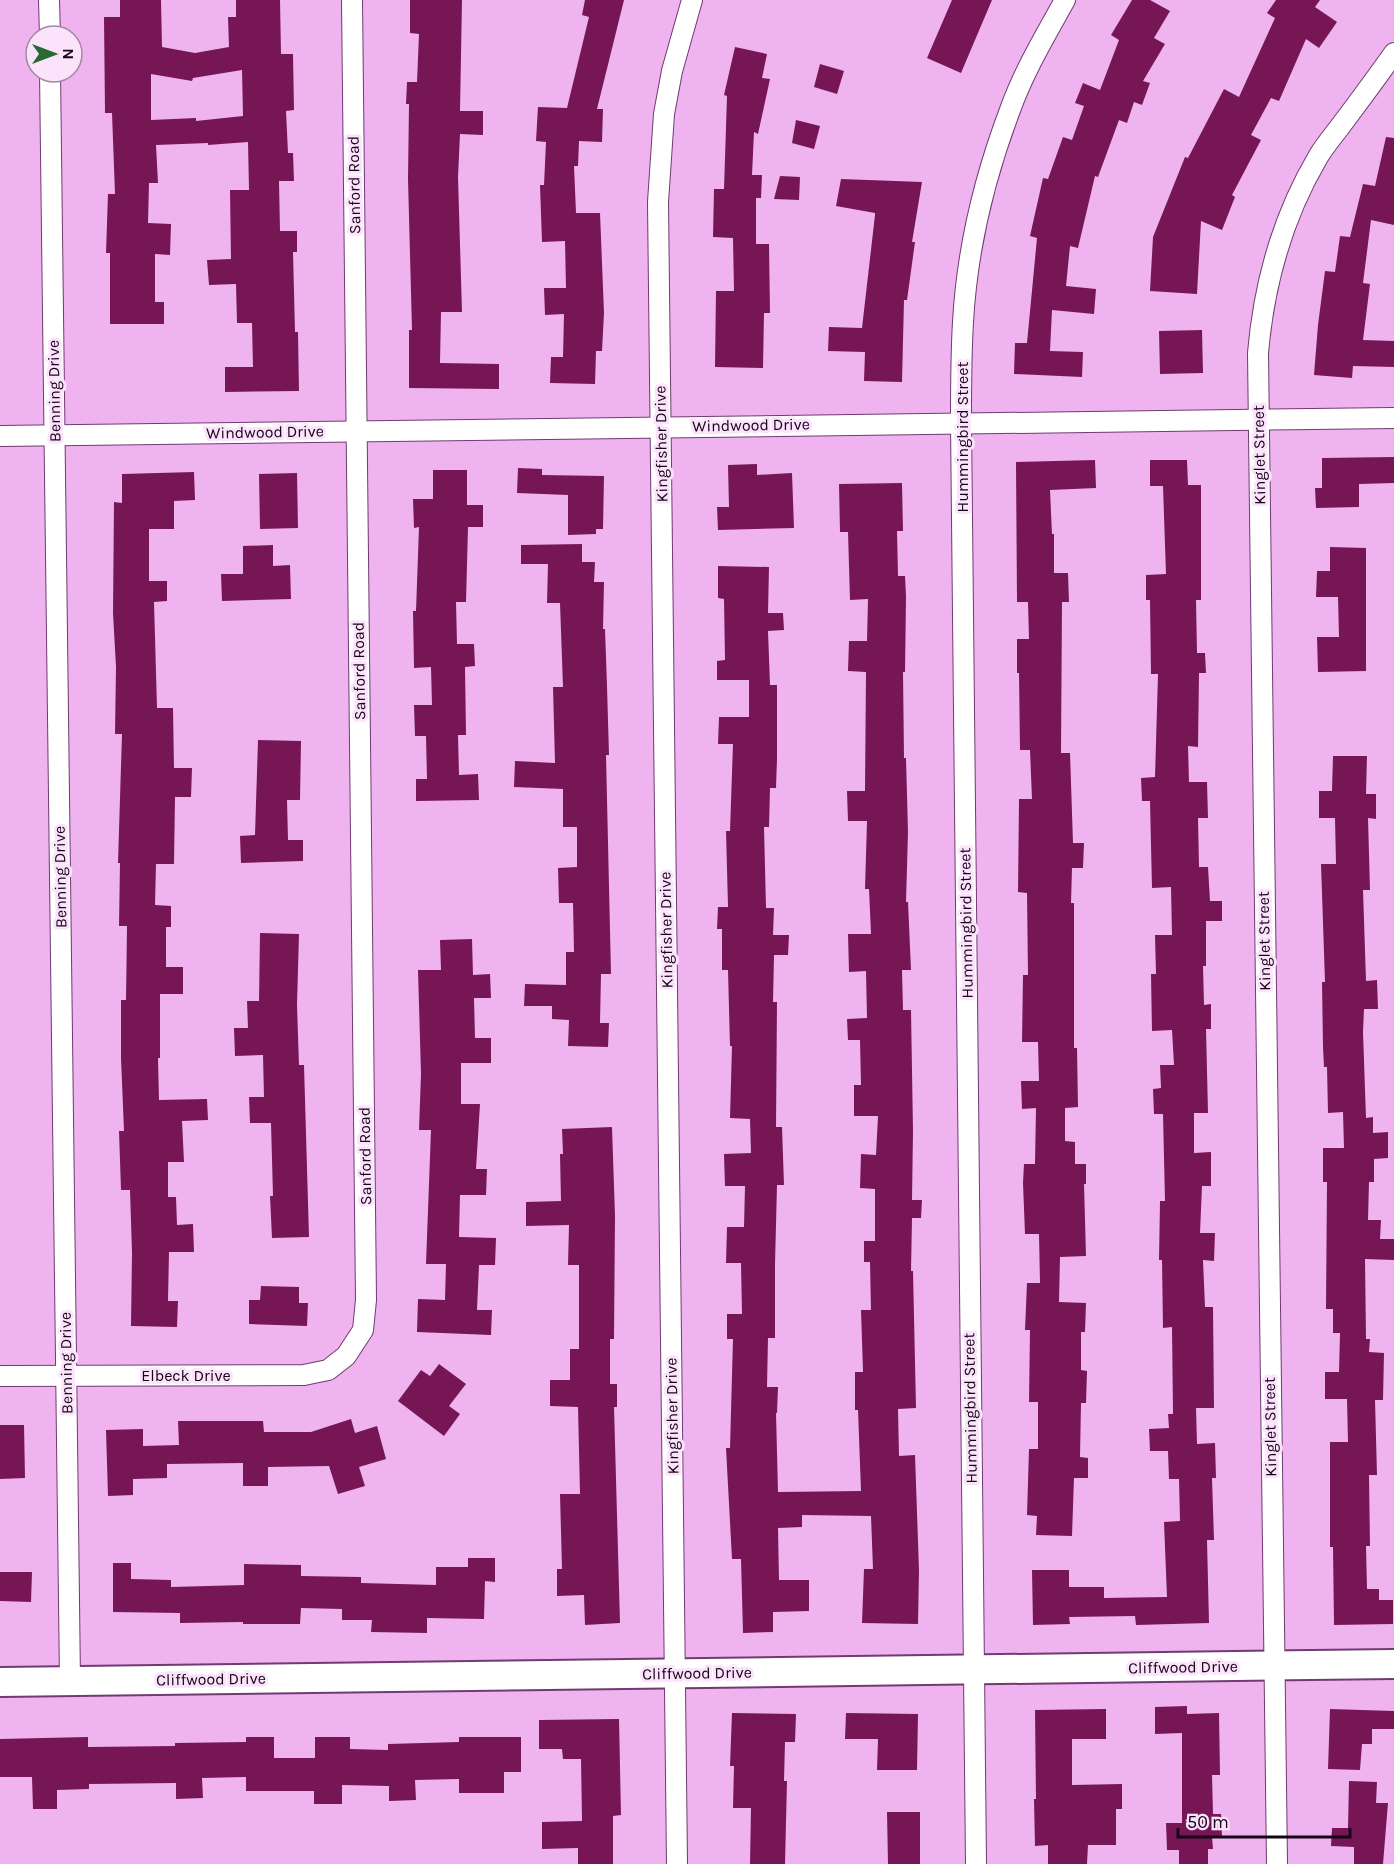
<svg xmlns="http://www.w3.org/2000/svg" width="1394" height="1864" viewBox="0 0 1394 1864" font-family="Karla,sans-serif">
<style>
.building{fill:#761655;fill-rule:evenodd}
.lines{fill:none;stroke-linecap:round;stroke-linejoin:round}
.street-casing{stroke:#6f3b70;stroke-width:22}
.secondary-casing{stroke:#6f3b70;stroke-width:32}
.street{stroke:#fff;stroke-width:20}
.secondary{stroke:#fff;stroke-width:28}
.labels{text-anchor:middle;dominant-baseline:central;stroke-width:6;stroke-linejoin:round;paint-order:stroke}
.street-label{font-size:16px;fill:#170418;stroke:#fce3fc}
</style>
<rect width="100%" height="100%" fill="#efb4f0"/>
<g class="building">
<path d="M120 0H161L162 47 195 53 229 47 228 17H236V0H280L281 54H293L294 110 286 111 288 153H293L294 181H279L280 231H297V252H293L295 332H298L299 391 225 392V367H253L252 323H237L236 284 209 285 207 260 231 259 230 190H249L248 142 208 145V143L156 145 158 183H149L148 223 171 224 170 255 155 254V302H164V324H110V253H106L108 194H115L112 113H105L104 17H120ZM242 70 243 116 196 121V118L151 120V74L192 81 193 78Z"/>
<path d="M410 0H462L460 111H483V135L460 134 458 177 462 312H441L440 363 499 364V389L409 388V330H412L408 179 409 104H406L407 82H417L419 34 410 33Z"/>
<path d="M585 0H624L597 109H603L602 142 579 141 578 166H574L576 213H600L604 313 602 351H596L595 384 550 383 551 357H563L564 314 545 315 544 288H566L565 241 542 242 540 185H544L546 142 536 141 538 107 567 108 589 17 582 15Z"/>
<path d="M952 0H992L961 73 927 58Z"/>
<path d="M1132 0H1150L1170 11 1154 38 1165 44 1143 81 1150 83 1142 105 1134 102 1127 123 1119 120 1098 177 1095 176 1078 248 1070 246 1066 286 1096 289 1094 314 1052 310 1050 351 1083 352 1082 377 1014 374 1015 343H1027L1037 238 1030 236 1043 178 1048 179 1063 137 1072 140 1084 106 1075 103 1083 83 1100 90 1119 40 1111 35Z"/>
<path d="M1276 0H1320L1315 7 1337 22 1319 48 1306 39 1279 101 1271 98 1251 135 1261 140 1232 195 1235 197 1222 230 1201 221 1197 294 1150 291 1153 237 1185 157 1188 158 1224 89 1239 97 1275 18 1267 13Z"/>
<path d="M735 47 767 54 762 78 770 79 758 134 754 132 752 175H762L761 198H756V244H769L770 313H764L763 368 715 367 716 291H734L733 238 713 237 714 189H724L727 96 724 95Z"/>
<path d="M820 64 844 71 837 94 814 87Z"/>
<path d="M796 120 820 126 814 149 792 143Z"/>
<path d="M1386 137 1394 138V225L1371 220 1363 283 1370 284 1363 340 1394 341V367L1353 366 1352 378 1314 375 1318 325 1325 271 1335 272 1340 236 1350 237 1363 184 1375 186Z"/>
<path d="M780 176 800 177 799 200 774 199Z"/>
<path d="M841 179 922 182 912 242H915L907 300H904L902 382 864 381 865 352 828 351 829 327 862 328 875 215V213L836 206Z"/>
<path d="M1202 330 1203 373 1160 374 1159 331Z"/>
<path d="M1394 457V483L1359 484V507L1316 508 1315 488H1322V458Z"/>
<path d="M1095 460 1096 488 1050 490 1052 534H1054V573H1068L1069 602H1062L1061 753H1070L1073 843H1084L1083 868H1072L1071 903H1074V1048H1077L1078 1107 1065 1108V1141L1075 1142V1164H1086V1184H1084L1086 1256 1060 1257 1059 1302 1086 1303 1085 1332H1081V1370L1087 1371 1086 1403H1081L1080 1457 1088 1458V1478H1074L1072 1536 1036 1535 1037 1516 1027 1515 1029 1449H1038V1402H1029L1030 1330H1025L1027 1283H1040L1039 1234H1025L1023 1183 1024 1164H1035L1036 1108 1022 1109 1021 1081H1039L1038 1042H1022L1023 975H1028L1027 893 1018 892 1019 799H1032L1030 750H1020L1019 673H1017V639H1029L1028 602H1017L1016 462Z"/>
<path d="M1150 460H1187L1188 485H1201V600H1196L1197 653H1205L1206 673H1199L1198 747 1188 746 1189 782H1207L1208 818H1198L1199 867H1208L1210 901H1222V921H1206V966H1203L1204 1005 1211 1004V1029H1206L1208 1113H1194V1153L1211 1152V1186H1202L1200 1233H1215L1214 1261 1203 1260 1205 1307H1213L1214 1408H1196L1197 1444 1215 1443 1216 1478H1212L1214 1540H1207L1209 1623 1136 1625 1135 1616 1069 1617 1070 1624 1033 1625 1032 1570H1069V1587H1104V1598L1167 1597 1164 1522 1180 1521 1179 1479H1169L1168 1451H1150L1149 1429 1169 1428 1168 1414H1173L1172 1327 1163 1328 1162 1260H1159L1160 1201H1165L1163 1114H1154L1153 1089 1161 1088 1160 1065H1174L1172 1030 1152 1031 1151 974H1156L1155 935H1172L1171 887 1152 888 1150 801H1142L1141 778 1155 777 1158 674H1151L1150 600H1146V575L1166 574 1163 486H1150Z"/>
<path d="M757 464V475L792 473 794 528 718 530 717 507H729L728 465Z"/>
<path d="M518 468 542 469V475L604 476 603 529H596V534L568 535V495L517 493Z"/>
<path d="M433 470H467V505H483V527H468L466 602H456L457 644H474L475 666 465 667 466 735H458L459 775 478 774 479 800 416 801V779H427L426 736H415L414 705H432L431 667 414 668 413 611H416L419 527 414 528 413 499H433Z"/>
<path d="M194 472 195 500 174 501V529H149V581H167V601L154 602 157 708H173L174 768H192L191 797H175L174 864H156L155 905 171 906V927H166V967H183V994H160V1058H158L159 1100 207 1099 208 1120 182 1121 184 1162H168V1197H176L177 1225 193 1224 194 1252H169L168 1301H178L177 1327 131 1326 132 1253 130 1190H121L119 1131H124L121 1058V1000H126L127 926H119L120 863H118L122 734H115L116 667 113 613 114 502 122 503V474Z"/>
<path d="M297 473 298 528 260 529 259 474Z"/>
<path d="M902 483 903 531H897L898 576H905L906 596 905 672H903L904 758H906L908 832 906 902H908L911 970H902L903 1010H911L913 1131 912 1200H922L921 1218H912L911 1271H913L916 1408 898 1409 899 1456 915 1455 919 1570 918 1624 862 1623 864 1569H873L871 1516 802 1515V1527L778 1528 779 1580H809V1611L773 1612V1632L743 1633 741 1559H732L726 1448H730L733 1339H727V1314H742L741 1263H726L727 1227H744L745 1186H725L724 1154 751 1153 750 1119 730 1118 732 1046H730L728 970H722V929H717L718 907H728L726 831H730L733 744H718L719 717H749V680H717V661L725 660 724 599 718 598V566L769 567 768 613H783L784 630 768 631 770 685H777V759L776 788H770L769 827H764L766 908H774L773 935H789L788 955H774L773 1002H777L776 1127H782L784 1185H777L775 1264V1338H768L767 1387H778L777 1413H776L778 1492 861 1491 858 1410H855V1372H863L861 1310H871L870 1262H864V1241H875V1189L860 1188 861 1154 876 1155 878 1116H854V1085H861L860 1040H848L847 1019 867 1018 866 971 849 972 848 934H871L869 889H865L867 821H848L847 791H865L866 672 848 671 849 641H867L868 599 850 600 848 532H840L839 484Z"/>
<path d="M582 544V562H595L594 582H604L603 629H605L607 686 609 755H606L611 974H601L600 1023H609L608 1047 568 1046 569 1020 552 1019V1006H524L525 984 566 985V952H574L573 903H559L558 868 577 867V827H563V789L514 787 515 761 555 763 553 687H563L560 603H547L548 564H521V545Z"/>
<path d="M273 545V566L290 565 291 599 222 601 221 574H243V546Z"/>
<path d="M1330 547 1366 548V671L1318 672 1317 637H1339L1338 597H1316L1317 571H1330Z"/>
<path d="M258 740 301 741 300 800H287L288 840H303V861L241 863 240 836 255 835Z"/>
<path d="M1333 756H1367L1366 794H1376V819L1368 818 1370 890H1363L1366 981 1377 980 1378 1009H1364L1363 1032 1366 1118 1373 1117V1133L1388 1132V1158L1374 1159V1182H1369L1368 1220H1381L1380 1239H1394V1260L1365 1259 1366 1339H1370L1369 1352 1384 1353 1383 1400H1375L1377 1475H1369L1370 1546H1366L1367 1589H1379V1600H1393V1624L1334 1625 1333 1547H1330V1442H1348L1347 1399H1325V1372H1339L1340 1333H1333V1309H1326L1327 1182H1323V1148H1344L1343 1112 1328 1113 1327 1067H1324L1323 1047 1322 982H1325L1321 864H1336L1335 818H1319V791H1332Z"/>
<path d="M260 933 299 934 297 1005 299 1065H304L309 1237 272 1238 270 1196H273L271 1123H250L249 1097H264L263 1055 235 1056 234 1028H248L247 1001H259Z"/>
<path d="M472 939 473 975 490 974 491 998H474L475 1038H491V1063H461V1104H480L476 1169H487L486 1195H460L459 1237 496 1238 495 1265H479L477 1310H492L491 1335 417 1332 418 1299 445 1300 446 1264H426L431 1130H419L421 1074 418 970H441L440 940Z"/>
<path d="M612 1127 615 1216 614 1339H610V1384H617V1407H614L620 1623 585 1625 584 1595 557 1596V1569H562L560 1494H580L578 1407 550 1406V1380H570V1349H579V1265H568L569 1225 526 1226V1202L561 1201 560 1154H563L562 1129Z"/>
<path d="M261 1286 299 1287V1303H308L307 1326 249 1324V1300H260Z"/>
<path d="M439 1364 466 1384 449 1406 460 1414 444 1436 398 1401 421 1370 430 1376Z"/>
<path d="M351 1419 355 1433 377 1426 386 1459 359 1467 365 1486 338 1494 329 1466 268 1467V1486H243V1463L167 1464V1478L133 1479V1495L108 1496 106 1430 143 1429V1446L179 1445 178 1421H263L264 1432H311Z"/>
<path d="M0 1425H24L25 1478 0 1479Z"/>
<path d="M468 1558H495V1582L485 1581 484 1619 427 1618V1633L371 1632 372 1620H342V1609L301 1608 300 1624H243V1622L180 1623V1613L113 1612V1563H131V1579L171 1580V1587L244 1585V1564L301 1565V1576L361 1577V1583L436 1585V1567H468Z"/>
<path d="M0 1572H32L31 1602 0 1601Z"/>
<path d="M1187 1706V1714L1219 1713 1220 1775H1212L1213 1814H1221L1222 1837H1212L1213 1849H1208V1864H1179V1850H1167L1166 1823H1182V1733L1155 1734V1707Z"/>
<path d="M1106 1709V1739H1072V1785L1122 1784V1809H1116V1845H1088L1087 1864H1048V1845L1035 1846 1034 1799H1036L1035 1710Z"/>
<path d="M1330 1709 1394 1711V1729H1372V1744H1362L1360 1770 1328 1769Z"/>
<path d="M732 1713 796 1714 795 1742H785L784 1781H787L785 1864H750L751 1808H733L734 1766H730Z"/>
<path d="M846 1713 918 1714 917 1770H877L878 1739H845Z"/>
<path d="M619 1719 621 1815 613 1816V1864H578V1848L542 1849V1822L582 1821 581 1759H563L562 1749H539V1720Z"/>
<path d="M88 1737V1747L175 1746V1743L246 1742V1737H274V1758H315V1737H350V1749L388 1750V1744L459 1742V1737H521V1772H504V1793H459V1779L415 1780 416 1800 389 1801V1786L342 1785V1804H314V1791H246V1777L202 1778 203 1798 176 1799V1783L89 1784V1789L57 1790V1809H33L32 1777H0V1739Z"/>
<path d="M1349 1781 1377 1782 1376 1803H1388L1383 1864H1354V1847L1331 1846 1332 1828H1348Z"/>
<path d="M887 1812H920V1864H888Z"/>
</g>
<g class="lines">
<defs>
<g id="street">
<path d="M49 0 50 36"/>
<path d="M50 72 70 1681"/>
<path d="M0 436 1394 418"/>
<path d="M0 1376 304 1375 328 1370 346 1356 363 1330 366 1300 352 0"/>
<path d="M677 1864 658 202 664 114 672 71 692 0"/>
<path d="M976 1864 961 422C961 389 961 355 963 322 967 251 985 176 1010 110 1024 71 1045 36 1065 0"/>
<path d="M1277 1864 1258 353C1264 283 1282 218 1318 157 1325 145 1334 135 1342 124 1360 100 1377 77 1394 53"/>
</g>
<path id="secondary" d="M0 1682 1394 1664"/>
</defs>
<use href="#street" class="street-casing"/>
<use href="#secondary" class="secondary-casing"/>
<use href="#street" class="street"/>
<use href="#secondary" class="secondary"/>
</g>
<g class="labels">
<g class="street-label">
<text transform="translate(354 185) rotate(-91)">Sanford Road</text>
<text transform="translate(54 391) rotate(-91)">Benning Drive</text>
<text transform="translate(751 425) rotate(-1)">Windwood Drive</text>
<text transform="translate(265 432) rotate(-1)">Windwood Drive</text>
<text transform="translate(962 437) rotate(-90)">Hummingbird Street</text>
<text transform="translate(661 444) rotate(-91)">Kingfisher Drive</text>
<text transform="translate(1259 455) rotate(-91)">Kinglet Street</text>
<text transform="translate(359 671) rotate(-91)">Sanford Road</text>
<text transform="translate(60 877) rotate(-91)">Benning Drive</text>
<text transform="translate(966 923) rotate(-91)">Hummingbird Street</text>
<text transform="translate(666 930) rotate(-91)">Kingfisher Drive</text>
<text transform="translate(1264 941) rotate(-91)">Kinglet Street</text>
<text transform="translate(365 1156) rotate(-91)">Sanford Road</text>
<text transform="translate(66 1363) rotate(-91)">Benning Drive</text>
<text x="186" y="1375">Elbeck Drive</text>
<text transform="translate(970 1408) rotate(-91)">Hummingbird Street</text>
<text transform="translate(672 1416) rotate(-91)">Kingfisher Drive</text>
<text transform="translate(1270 1427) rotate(-91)">Kinglet Street</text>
<text transform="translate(1183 1667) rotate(-1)">Cliffwood Drive</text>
<text transform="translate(697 1673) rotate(-1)">Cliffwood Drive</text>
<text transform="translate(211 1679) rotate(-1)">Cliffwood Drive</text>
</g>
</g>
<g transform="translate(54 54) rotate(90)"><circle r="28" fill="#fce3fc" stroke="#a08aa1" stroke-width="1.5"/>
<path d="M0-4.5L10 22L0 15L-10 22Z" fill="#296932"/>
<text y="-9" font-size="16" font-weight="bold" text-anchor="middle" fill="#170418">N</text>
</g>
<path d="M1178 1828v9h172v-9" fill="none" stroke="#170418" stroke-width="3"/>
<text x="1187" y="1828" font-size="18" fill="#170418" stroke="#fce3fc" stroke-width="4.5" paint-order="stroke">50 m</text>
</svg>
